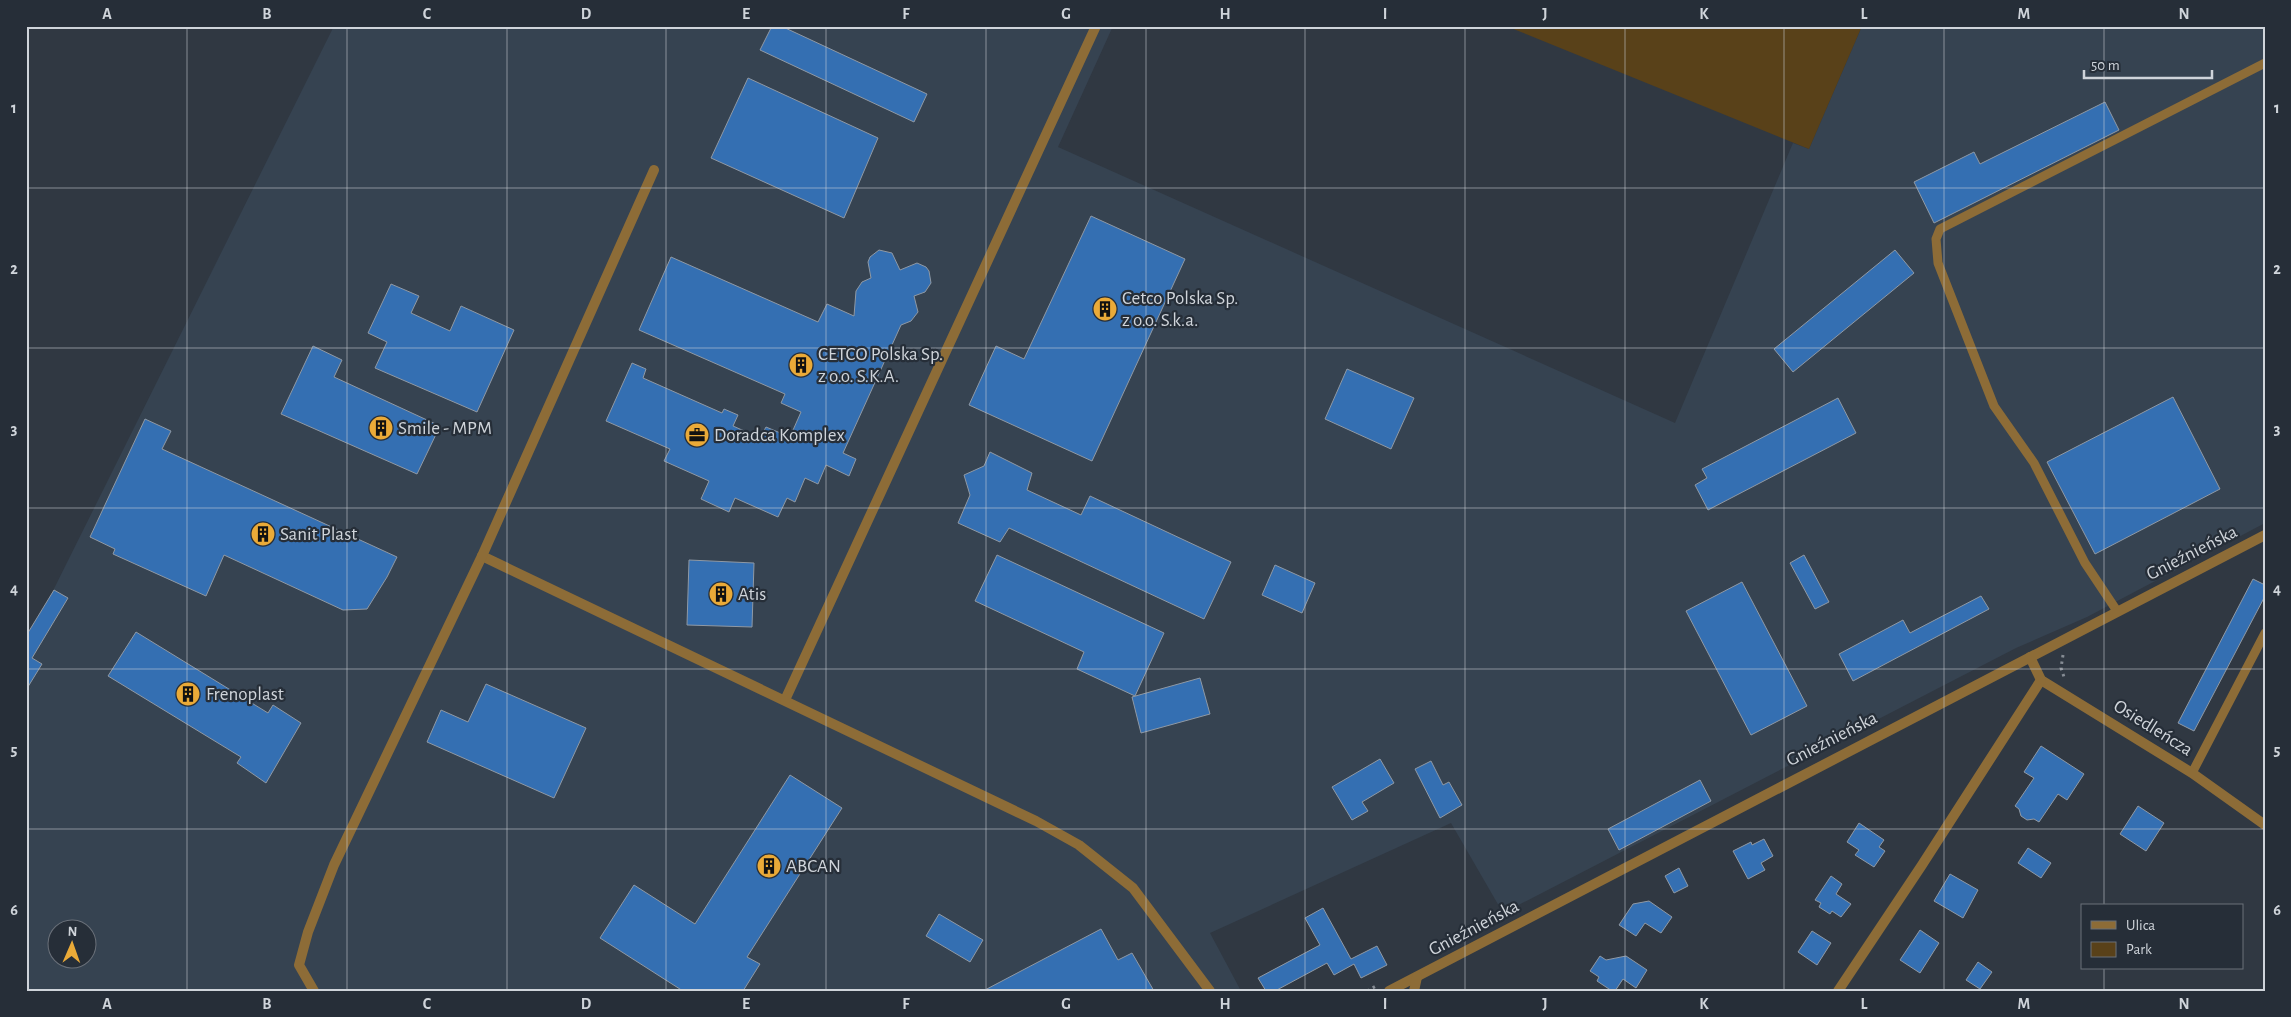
<svg xmlns="http://www.w3.org/2000/svg" width="2291" height="1017" viewBox="0 0 2291 1017" font-family="'Alegreya Sans',sans-serif">
<style>
.built{fill:#364351;fill-rule:evenodd}
.green{fill:#594119}
.building{fill:#346fb2;stroke:#8f99a5}
.lines{fill:none;stroke-linecap:round;stroke-linejoin:round}
.path{stroke:#868c94;stroke-width:3;stroke-dasharray:2.5 4;stroke-linecap:butt}
.service{stroke:#8d6c37;stroke-width:9}
.minor{stroke:#8d6c37;stroke-width:10}
.grid{fill:none;stroke:#cfd4da;stroke-width:1;stroke-opacity:0.55}
.labels{text-anchor:middle;dominant-baseline:central;stroke-width:4.5;stroke-linejoin:round;paint-order:stroke}
.poi-label{font-size:19px;fill:#cfd4da;stroke:#262e38;text-anchor:start}
.street-label{font-size:19px;fill:#cfd4da;stroke:#262e38}
.neatline{fill:none;stroke:#cfd4da;stroke-width:2}
.grid-label{font-size:16px;text-anchor:middle;font-weight:bold;fill:#cfd4da}
</style>
<rect width="100%" height="100%" fill="#303842"/>
<path class="built" d="M334 26H1113L1058 147 1675 423 1793 143 1809 149 1862 26H2265V523L2087 617 2016 648 1503 913 1451 823 1210 933 1241 991H26V645ZM58 930H88V960H58Z"/>
<path class="green" d="M1506 26H1862L1809 149Z"/>
<g class="building">
<path d="M772 26H781L927 94 914 122 760 50Z"/>
<path d="M748 78 878 138 844 218 711 158Z"/>
<path d="M2105 102 2119 130 1934 223 1914 182 1974 152 1980 164Z"/>
<path d="M1091 216 1185 259 1092 461 969 405 996 346 1024 359Z"/>
<path d="M879 250 892 253 900 270 917 263 926 267 929 271 931 283 925 292 914 296 918 312 911 321 901 325 843 453 856 459 849 476 826 465 818 484 805 478 795 502 787 498 778 517 735 498 729 512 701 499 709 481 664 461 670 449 606 421 632 363 646 369 643 378 722 413 724 409 738 415 733 426 760 438 766 427 790 437 801 412 781 403 785 394 639 330 671 257 818 322 827 304 854 316 856 291 862 282 871 278 868 262 870 257Z"/>
<path d="M1895 250 1914 273 1793 372 1774 349Z"/>
<path d="M391 284 419 296 411 313 450 331 461 306 514 330 477 412 375 368 387 342 368 333Z"/>
<path d="M313 346 342 360 334 377 440 426 417 474 281 414Z"/>
<path d="M1347 369 1414 398 1391 449 1325 419Z"/>
<path d="M2173 397 2220 489 2095 554 2047 462Z"/>
<path d="M1838 398 1856 433 1708 510 1695 485 1707 478 1702 469Z"/>
<path d="M145 419 171 431 162 449 397 557 387 577 367 609 343 610 224 555 206 596 113 554 115 549 90 537Z"/>
<path d="M990 452 1032 473 1027 490 1081 515 1090 496 1231 562 1204 619 1009 528 1000 542 958 523 970 495 964 475 984 466Z"/>
<path d="M997 555 1164 633 1135 696 1077 669 1084 652 975 601Z"/>
<path d="M1804 555 1829 602 1815 609 1790 563Z"/>
<path d="M689 560 754 563 752 627 687 625Z"/>
<path d="M1275 565 1315 583 1302 613 1262 595Z"/>
<path d="M2253 579 2265 585V596L2194 731 2178 723Z"/>
<path d="M1742 582 1807 706 1751 735 1686 611Z"/>
<path d="M54 590 68 598 32 658 42 664 26 690V636Z"/>
<path d="M1981 596 1989 609 1853 681 1839 654 1903 620 1910 633Z"/>
<path d="M136 632 268 713 273 705 301 723 266 783 237 763 241 757 108 676Z"/>
<path d="M1200 678 1210 714 1141 733 1132 697Z"/>
<path d="M486 684 586 728 554 798 427 742 441 710 468 722Z"/>
<path d="M2041 746 2084 774 2067 800 2058 794 2039 822 2034 819 2027 820 2021 816 2019 809 2015 806 2034 778 2024 772Z"/>
<path d="M1380 759 1394 783 1362 802 1368 811 1352 820 1332 787Z"/>
<path d="M1431 761 1443 785 1449 782 1462 805 1440 818 1415 769Z"/>
<path d="M790 775 842 808 747 957 760 964 743 991H683L600 938 634 885 695 924Z"/>
<path d="M1700 780 1711 801 1619 850 1608 829Z"/>
<path d="M2138 806 2164 823 2146 851 2120 834Z"/>
<path d="M1859 823 1884 840 1879 847 1885 851 1874 867 1855 855 1859 850 1847 842Z"/>
<path d="M1764 839 1773 856 1761 863 1765 870 1748 879 1733 851 1751 842 1752 845Z"/>
<path d="M2028 848 2051 863 2041 878 2018 863Z"/>
<path d="M1679 868 1688 886 1674 893 1665 876Z"/>
<path d="M1950 874 1978 890 1963 918 1934 901Z"/>
<path d="M1831 876 1842 884 1836 894 1851 904 1841 917 1832 911 1830 914 1819 907 1821 903 1815 900Z"/>
<path d="M1649 901 1672 917 1661 933 1645 923 1636 936 1619 925 1633 904Z"/>
<path d="M1323 908 1351 959 1377 946 1387 965 1361 978 1354 964 1334 975 1327 963 1275 991H1266L1258 978 1320 945 1305 918Z"/>
<path d="M939 914 983 940 970 962 926 936Z"/>
<path d="M1101 929 1118 960 1132 953 1154 991H983Z"/>
<path d="M1920 930 1939 943 1920 973 1900 960Z"/>
<path d="M1812 931 1831 943 1817 965 1798 952Z"/>
<path d="M1600 956 1606 960 1626 956 1647 970 1636 988 1623 979 1615 991H1612L1597 981 1599 977 1590 971Z"/>
<path d="M1978 962 1992 972 1980 989 1966 980Z"/>
</g>
<g class="lines">
<g class="path">
<path d="M2063 655 2061 668 2064 677"/>
<path d="M1367 991 1378 985"/>
</g>
<g class="service">
<path d="M2117 611 2085 563 2034 463 1994 406 1938 263 1936 239 1940 229 2265 63"/>
<path d="M2192 773 2265 633"/>
</g>
<g class="minor">
<path d="M482 556 1036 821 1079 845 1133 888 1210 991"/>
<path d="M2030 657 2041 680 2192 773 2265 825"/>
<path d="M785 700 1096 26"/>
<path d="M314 991 299 965 308 932 334 865 482 556 654 170"/>
<path d="M1389 991 2265 535"/>
<path d="M1414 991 1417 977"/>
<path d="M1838 991 1922 865 2041 680"/>
</g>
</g>
<path class="grid" d="M187 26V991M347 26V991M507 26V991M666 26V991M826 26V991M986 26V991M1146 26V991M1305 26V991M1465 26V991M1625 26V991M1784 26V991M1944 26V991M2104 26V906M26 188H2265M26 348H2265M26 508H2265M26 669H2265M26 829H2265M2104 968V991"/>
<defs>
<symbol id="building-disc" viewBox="-11 -11 22 22"><circle r="9.5" fill="#eaaa38" stroke="#262e38"/><path d="M-4-6H4V6H1V3H-1V6H-4ZM-2.5-4.3h1.7v1.8h-1.7ZM.8-4.3h1.7v1.8H.8ZM-2.5-1h1.7V.8h-1.7ZM.8-1h1.7V.8H.8Z" fill="#111"/></symbol>
<symbol id="office-disc" viewBox="-11 -11 22 22"><circle r="9.5" fill="#eaaa38" stroke="#262e38"/><path d="M-6-3h4V-5.5h4V-3h4V5H-6ZM-1-4.5V-3h2v-1.5ZM-6 0V1H6V0Z" fill="#111"/></symbol>
</defs>
<g fill-rule="evenodd">
<use href="#building-disc" x="1091" y="295" width="28" height="28"/>
<use href="#building-disc" x="787" y="351" width="28" height="28"/>
<use href="#building-disc" x="367" y="414" width="28" height="28"/>
<use href="#office-disc" x="683" y="421" width="28" height="28"/>
<use href="#building-disc" x="249" y="520" width="28" height="28"/>
<use href="#building-disc" x="707" y="580" width="28" height="28"/>
<use href="#building-disc" x="174" y="680" width="28" height="28"/>
<use href="#building-disc" x="755" y="852" width="28" height="28"/>
</g>
<g class="labels">
<g class="poi-label">
<text x="1122" y="298">Cetco Polska Sp.<tspan x="1122" dy="22">z o.o. S.k.a.</tspan></text>
<text x="818" y="354">CETCO Polska Sp.<tspan x="818" dy="22">z o.o. S.K.A.</tspan></text>
<text x="398" y="428">Smile - MPM</text>
<text x="714" y="435">Doradca Komplex</text>
<text x="280" y="534">Sanit Plast</text>
<text x="738" y="594">Atis</text>
<text x="206" y="694">Frenoplast</text>
<text x="786" y="866">ABCAN</text>
</g>
<g class="street-label">
<text transform="translate(2192 553) rotate(-27)">Gnieźnieńska</text>
<text transform="translate(2153 728) rotate(32)">Osiedleńcza</text>
<text transform="translate(1832 739) rotate(-27)">Gnieźnieńska</text>
<text transform="translate(1474 928) rotate(-28)">Gnieźnieńska</text>
</g>
</g>
<rect width="2291" height="1017" fill="none" stroke="#262e38" stroke-width="55"/>
<rect x="2081" y="904" width="162" height="65" fill="#262e38" stroke="#6a7079"/>
<rect x="2091" y="921" width="25" height="8" fill="#8d6c37" stroke="#6a7079"/>
<text x="2126" y="930" font-size="15" fill="#cfd4da">Ulica</text>
<rect x="2091" y="942" width="25" height="15" fill="#594119" stroke="#6a7079"/>
<text x="2126" y="954" font-size="15" fill="#cfd4da">Park</text>
<g transform="translate(72 944) rotate(2)"><circle r="24" fill="#262e38" stroke="#6a7079"/>
<path d="M0-4L9 19L0 12L-9 19Z" fill="#eaaa38"/>
<text y="-8" font-size="14" font-weight="bold" text-anchor="middle" fill="#cfd4da">N</text>
</g>
<path d="M2084 70v8h128v-8" fill="none" stroke="#cfd4da" stroke-width="2.5"/>
<text x="2091" y="70" font-size="15" fill="#cfd4da" stroke="#262e38" stroke-width="4" paint-order="stroke">50 m</text>
<rect x="28" y="28" width="2236" height="962" class="neatline"/>
<g class="grid-label">
<text x="107" y="19">A</text>
<text x="267" y="19">B</text>
<text x="427" y="19">C</text>
<text x="586" y="19">D</text>
<text x="746" y="19">E</text>
<text x="906" y="19">F</text>
<text x="1066" y="19">G</text>
<text x="1225" y="19">H</text>
<text x="1385" y="19">I</text>
<text x="1545" y="19">J</text>
<text x="1704" y="19">K</text>
<text x="1864" y="19">L</text>
<text x="2024" y="19">M</text>
<text x="2184" y="19">N</text>
<text x="14" y="113">1</text>
<text x="2277" y="113">1</text>
<text x="14" y="274">2</text>
<text x="2277" y="274">2</text>
<text x="14" y="434">3</text>
<text x="2277" y="434">3</text>
<text x="14" y="594">4</text>
<text x="2277" y="594">4</text>
<text x="14" y="755">5</text>
<text x="2277" y="755">5</text>
<text x="14" y="915">6</text>
<text x="2277" y="915">6</text>
<text x="107" y="1009">A</text>
<text x="267" y="1009">B</text>
<text x="427" y="1009">C</text>
<text x="586" y="1009">D</text>
<text x="746" y="1009">E</text>
<text x="906" y="1009">F</text>
<text x="1066" y="1009">G</text>
<text x="1225" y="1009">H</text>
<text x="1385" y="1009">I</text>
<text x="1545" y="1009">J</text>
<text x="1704" y="1009">K</text>
<text x="1864" y="1009">L</text>
<text x="2024" y="1009">M</text>
<text x="2184" y="1009">N</text>
</g>
</svg>
